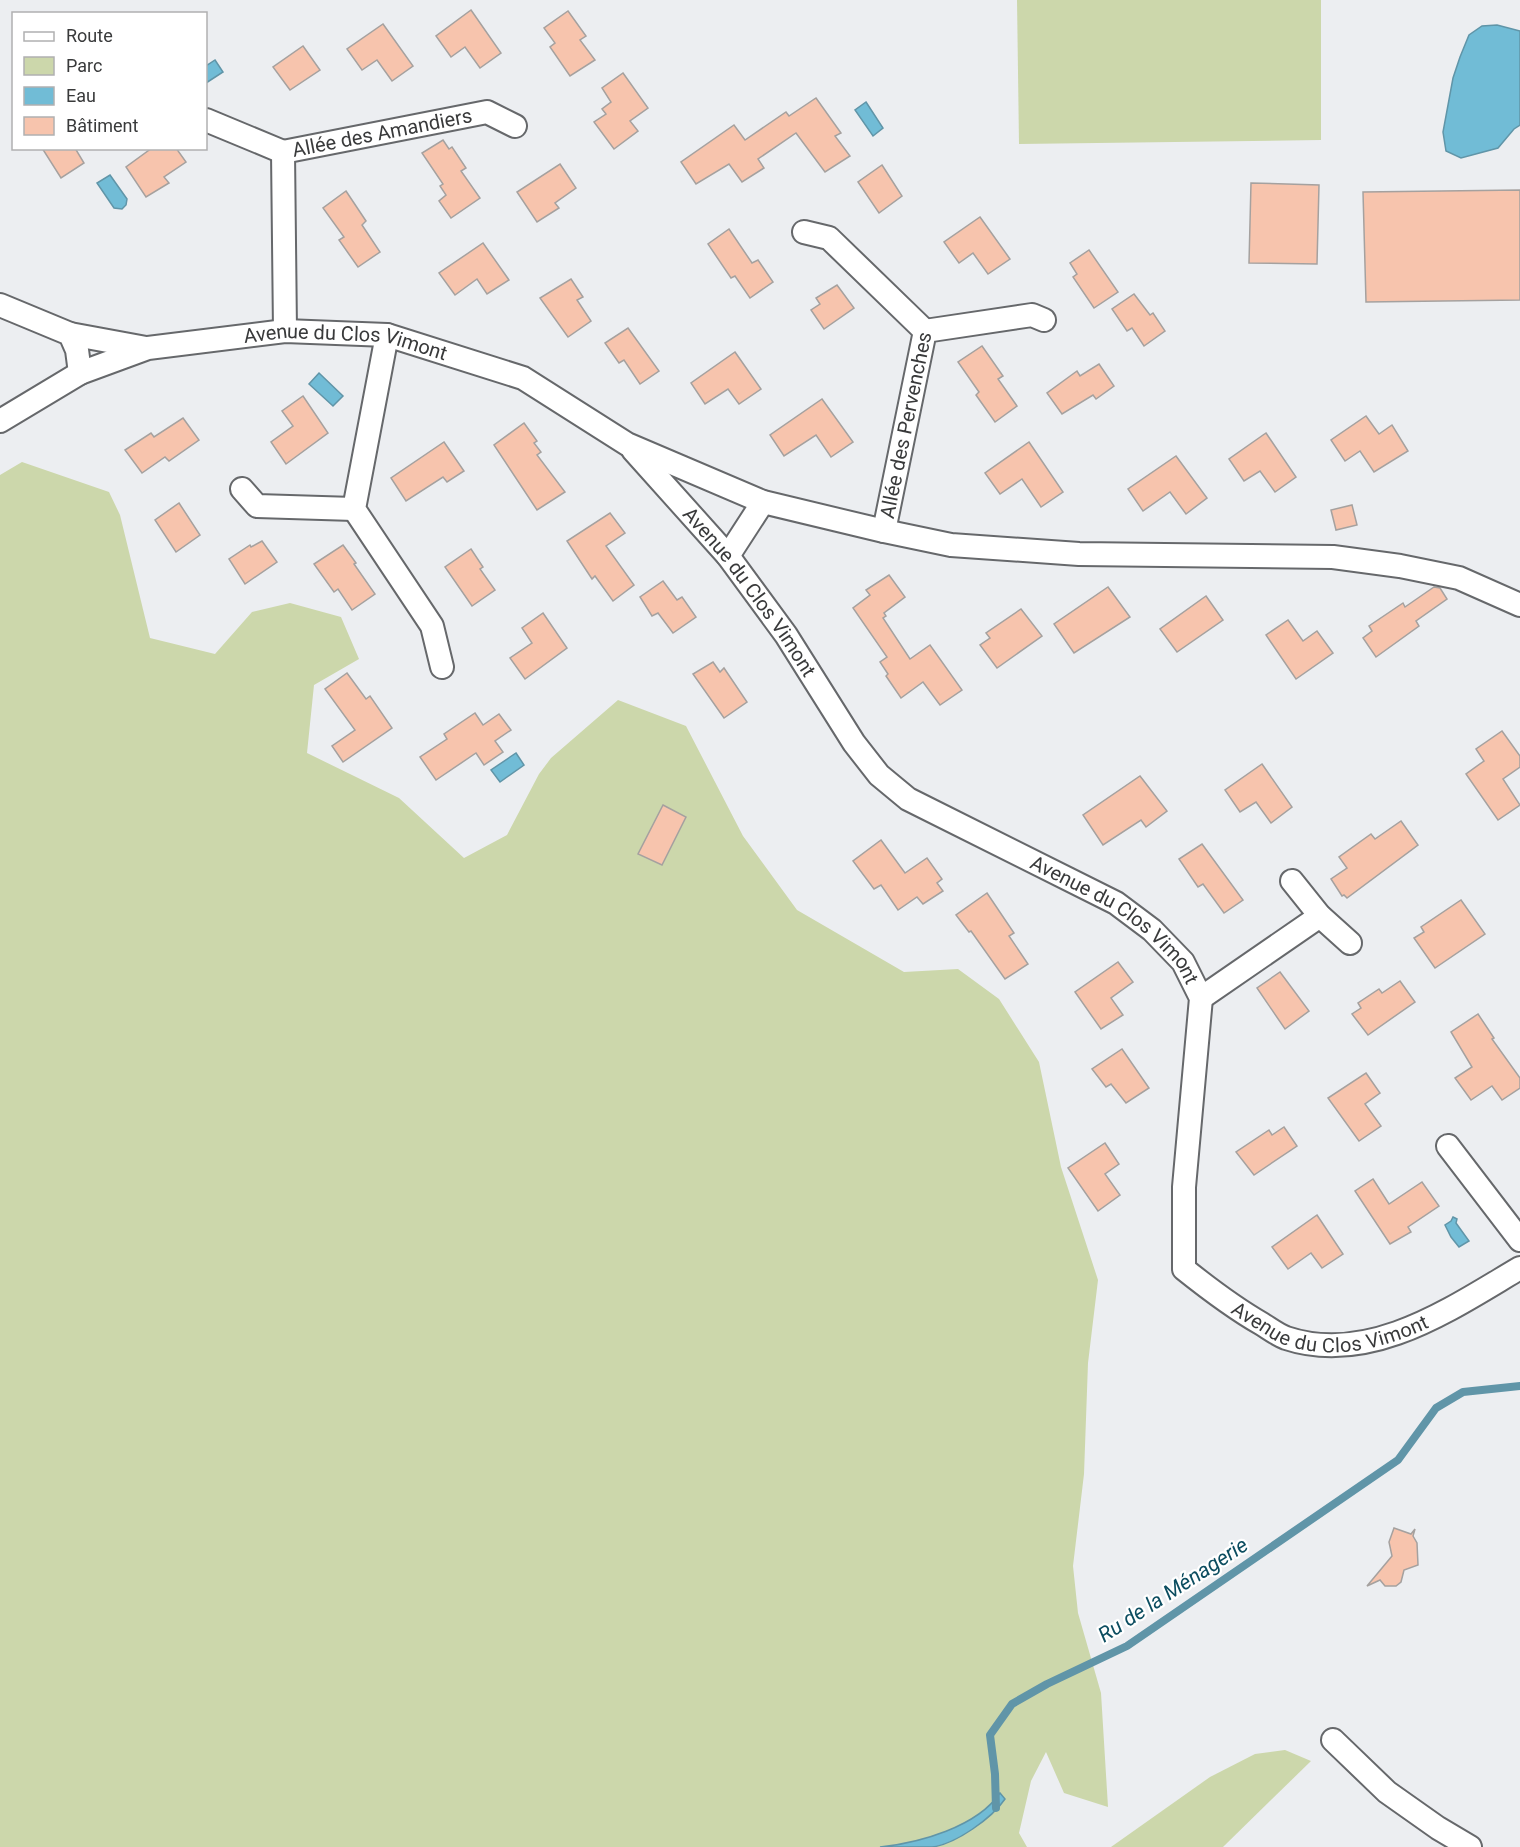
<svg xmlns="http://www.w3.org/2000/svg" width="1520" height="1847" viewBox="0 0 1520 1847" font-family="Roboto,sans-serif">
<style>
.green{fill:#ccd7ab}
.water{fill:#71bcd6;stroke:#6095a8;stroke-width:1.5}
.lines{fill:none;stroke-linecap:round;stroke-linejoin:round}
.stream{stroke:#6095a8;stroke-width:8}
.building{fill:#f7c4ad;stroke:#a5a19f;stroke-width:1.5}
.street-casing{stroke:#66686b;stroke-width:26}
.street{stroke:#fff;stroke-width:22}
.labels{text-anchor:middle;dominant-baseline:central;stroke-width:4.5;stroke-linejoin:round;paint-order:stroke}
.street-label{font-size:20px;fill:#393a3b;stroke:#fff}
.water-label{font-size:21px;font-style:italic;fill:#0c4d60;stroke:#fff}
</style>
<rect width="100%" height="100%" fill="#eceef1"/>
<g class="green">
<path d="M1017 0H1321V140L1019 144Z"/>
<path d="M22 462 109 492 120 515 150 638 215 654 252 612 290 603 341 617 359 659 314 685 307 753 399 798 464 858 507 835 539 774 551 758 618 700 686 726 743 836 797 910 904 972 958 969 999 999 1039 1062 1061 1167 1098 1280 1088 1363 1084 1474 1073 1566 1078 1613 1101 1693 1108 1807 1064 1793 1046 1752 1031 1781 1019 1833 1027 1847H0V475Z"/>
<path d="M1285 1750 1311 1761 1223 1847H1111L1210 1777 1255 1754Z"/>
</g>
<g class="water">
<path d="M1497 25 1520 31V125L1514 129 1498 148 1461 158 1446 151 1443 132 1453 78 1460 57 1469 35 1482 26Z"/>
<path d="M215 60 223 72 206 83V66Z"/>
<path d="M866 102 883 128 873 136 855 110Z"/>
<path d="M110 175 127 199 126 205 122 209 114 208 97 183Z"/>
<path d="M319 373 343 396 333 406 309 384Z"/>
<path d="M516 753 524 765 500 782 491 770Z"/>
<path d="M1453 1217 1457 1219 1456 1223 1469 1241 1459 1247 1451 1237 1445 1225 1451 1221Z"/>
<path d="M1000 1793 1005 1799C992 1818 956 1844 932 1847 915 1847 897 1847 880 1847 919 1843 977 1827 1000 1793Z"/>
</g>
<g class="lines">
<path class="stream" d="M996 1808 995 1774 990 1735 1012 1704 1047 1684 1127 1646 1398 1460 1436 1408 1463 1392 1520 1386"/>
</g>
<g class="building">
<path d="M471 10 501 53 480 68 465 47 451 57 436 36Z"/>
<path d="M568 11 586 36 580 40 595 60 570 76 550 47 555 43 544 28Z"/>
<path d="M383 24 413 66 392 81 377 60 362 70 347 49Z"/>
<path d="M303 46 320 70 290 90 273 67Z"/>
<path d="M623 73 648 108 630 121 638 131 614 149 594 122 606 114 602 109 611 102 602 88Z"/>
<path d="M816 98 841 133 835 136 850 156 825 172 796 133 758 159 764 168 742 182 729 164 696 184 681 162 734 125 745 140 786 112 789 116Z"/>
<path d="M443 140 449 149 452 147 466 168 461 171 480 198 451 218 439 201 446 195 440 186 443 184 422 153Z"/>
<path d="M42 148H75L84 163 61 178Z"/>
<path d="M152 148H176L186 162 164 177 169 183 146 197 126 167Z"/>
<path d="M560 164 576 188 555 203 559 208 537 222 517 192Z"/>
<path d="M882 165 902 196 879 213 858 182Z"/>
<path d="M1251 183 1319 185 1317 264 1249 263Z"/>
<path d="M1520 190V300L1366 302 1363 192Z"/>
<path d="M346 191 366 221 362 225 380 252 358 267 339 240 344 237 323 208Z"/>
<path d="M980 217 1010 259 988 274 973 253 959 263 944 242Z"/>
<path d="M729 229 752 263 758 260 773 282 750 298 735 276 731 278 708 244Z"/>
<path d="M483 243 509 280 487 294 477 279 455 295 439 273Z"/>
<path d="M1089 250 1118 292 1094 308 1073 277 1077 274 1070 263Z"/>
<path d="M571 279 583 297 577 300 591 321 568 337 540 298Z"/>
<path d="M837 285 854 308 824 329 811 310 820 304 816 298Z"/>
<path d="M1134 294 1150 315 1153 313 1165 331 1144 346 1132 328 1127 331 1112 309Z"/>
<path d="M628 328 659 371 640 384 624 360 619 363 605 343Z"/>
<path d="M982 346 1003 376 998 379 1017 406 995 422 976 395 979 392 958 362Z"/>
<path d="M735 352 761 389 739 404 728 389 705 404 691 383Z"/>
<path d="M1099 364 1114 386 1096 399 1093 395 1062 414 1047 393 1077 371 1080 376Z"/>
<path d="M303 396 328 433 286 464 271 442 293 426 282 411Z"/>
<path d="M822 399 853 442 831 457 816 435 784 456 770 435Z"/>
<path d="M1366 416 1379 434 1392 425 1408 451 1374 472 1360 451 1345 461 1331 440Z"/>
<path d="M183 418 199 440 169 461 165 457 142 473 125 450 151 433 154 437Z"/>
<path d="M524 423 537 441 534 443 541 452 537 455 565 492 537 510 494 445Z"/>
<path d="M1266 433 1296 477 1275 492 1260 471 1244 481 1229 459Z"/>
<path d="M444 442 464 471 447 482 443 477 406 501 391 478Z"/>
<path d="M1029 442 1063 492 1041 507 1022 479 1000 494 985 473Z"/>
<path d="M1176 456 1207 498 1186 514 1170 492 1143 511 1128 489Z"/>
<path d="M179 503 200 535 176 552 155 520Z"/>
<path d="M1352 505 1357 525 1336 530 1331 510Z"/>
<path d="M610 513 625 533 606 546 634 585 613 601 595 576 592 579 567 541Z"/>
<path d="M262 541 277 562 245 584 229 559 250 545 251 547Z"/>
<path d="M343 545 356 563 354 564 375 594 352 610 338 589 334 592 314 564Z"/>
<path d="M471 549 483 567 480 569 495 590 472 606 445 567Z"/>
<path d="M889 575 905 597 884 613 886 616 883 618 910 659 930 645 962 690 940 705 923 682 901 698 886 676 888 674 880 662 887 657 853 608 870 595 866 590Z"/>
<path d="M663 581 677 600 682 597 696 617 673 633 658 613 652 616 640 597Z"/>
<path d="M1108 587 1130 617 1074 653 1054 624Z"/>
<path d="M1434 587 1440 588 1447 599 1416 621 1419 626 1376 657 1363 638 1372 631 1369 626 1403 603 1405 607Z"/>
<path d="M1206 596 1223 620 1177 652 1160 629Z"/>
<path d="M1021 609 1042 636 997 668 980 645 990 638 986 633Z"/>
<path d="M543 613 567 648 525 679 510 658 532 643 522 628Z"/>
<path d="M1288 620 1303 641 1317 631 1333 653 1296 679 1266 635Z"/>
<path d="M713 662 720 672 724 668 747 702 724 718 693 674Z"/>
<path d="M347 673 366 699 370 696 392 728 343 762 332 746 355 730 325 689Z"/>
<path d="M475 713 483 725 499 714 511 730 495 741 503 752 484 765 476 753 436 780 420 757 447 739 444 734Z"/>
<path d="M1502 731 1520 756V767L1503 779 1520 805 1498 820 1466 774 1484 761 1476 749Z"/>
<path d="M1262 764 1292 807 1271 823 1256 802 1240 812 1225 790Z"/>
<path d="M1140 776 1167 811 1146 827 1141 820 1103 845 1083 815Z"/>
<path d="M663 805 686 817 662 865 638 854Z"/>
<path d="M1401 821 1418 845 1347 898 1344 895 1342 896 1331 879 1347 868 1339 857 1371 834 1375 839Z"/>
<path d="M881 840 905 873 927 858 942 879 937 883 943 891 923 904 917 897 898 910 881 885 874 889 853 861Z"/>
<path d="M1202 844 1243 900 1224 913 1203 884 1198 887 1179 859Z"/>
<path d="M987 893 1014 933 1009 936 1028 964 1005 979 971 931 969 932 956 915Z"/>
<path d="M1461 900 1485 934 1435 968 1414 938 1424 932 1421 927Z"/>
<path d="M1118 962 1133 982 1111 998 1123 1015 1101 1029 1075 992Z"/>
<path d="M1280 972 1309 1011 1285 1029 1257 988Z"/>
<path d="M1400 981 1415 1002 1368 1035 1352 1014 1361 1008 1358 1003 1379 989 1382 993Z"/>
<path d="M1478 1014 1494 1038 1492 1039 1520 1078V1088L1502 1100 1492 1086 1471 1100 1455 1078 1472 1067 1451 1032Z"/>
<path d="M1122 1049 1149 1088 1126 1103 1111 1084 1106 1087 1092 1069Z"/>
<path d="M1366 1073 1380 1093 1365 1104 1381 1126 1359 1141 1328 1098Z"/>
<path d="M1284 1127 1297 1146 1254 1175 1236 1152 1269 1130 1272 1135Z"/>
<path d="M1105 1143 1119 1164 1105 1174 1120 1195 1098 1211 1068 1168Z"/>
<path d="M1373 1179 1389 1204 1422 1182 1439 1206 1408 1227 1411 1232 1390 1244 1355 1191Z"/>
<path d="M1317 1215 1343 1254 1322 1268 1311 1253 1288 1269 1272 1247Z"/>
<path d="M1394 1528 1411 1534 1415 1529 1413 1536 1417 1543 1418 1565 1404 1570 1401 1582 1396 1586H1385L1380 1580 1367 1586 1392 1556 1389 1542Z"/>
</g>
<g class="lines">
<defs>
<g id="street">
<path d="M206 120 283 152"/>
<path d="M804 232 829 238 925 331"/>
<path d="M0 305 70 334 77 350 80 373 0 421"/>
<path id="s1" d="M285 331 283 152 487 112 515 126"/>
<path d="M70 334 146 348"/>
<path d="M387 335 354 509 432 626 442 667"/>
<path id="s2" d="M80 373 148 348 285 331 387 335 523 378 627 444 763 502 884 531 951 545 1079 554 1333 557 1400 566 1459 578 1520 605"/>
<path id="s3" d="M633 450 728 556 786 635 854 743 879 775 908 799 1116 903 1152 930 1183 962 1201 998 1184 1187V1269C1209 1289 1234 1308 1262 1324 1270 1329 1278 1335 1286 1338 1370 1366 1452 1308 1520 1268"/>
<path d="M242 489 257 506 354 509"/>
<path id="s4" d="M884 531 925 331 1032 315 1044 320"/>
<path d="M728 556 763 502"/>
<path d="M1292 881 1320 916 1350 943"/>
<path d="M1201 998 1320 916"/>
<path d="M1448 1146 1520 1240"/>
<path d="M1333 1740 1387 1792 1438 1828 1470 1847"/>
</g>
</defs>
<use href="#street" class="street-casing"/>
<use href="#street" class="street"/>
</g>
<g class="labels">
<g class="street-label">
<text stroke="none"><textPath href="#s1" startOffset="280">Allée des Amandiers</textPath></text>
<text stroke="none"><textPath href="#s2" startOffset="272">Avenue du Clos Vimont</textPath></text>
<text stroke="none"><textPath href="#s4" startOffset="108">Allée des Pervenches</textPath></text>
<text stroke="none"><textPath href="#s3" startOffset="184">Avenue du Clos Vimont</textPath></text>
<text stroke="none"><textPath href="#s3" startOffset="688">Avenue du Clos Vimont</textPath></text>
<text stroke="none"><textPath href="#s3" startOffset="1246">Avenue du Clos Vimont</textPath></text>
</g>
<g class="water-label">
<text transform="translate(1173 1590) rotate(-33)">Ru de la Ménagerie</text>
</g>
</g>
<rect x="12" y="12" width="195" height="138" fill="#ffffff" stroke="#b0b0b1" stroke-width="1.5"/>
<rect x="24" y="32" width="30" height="9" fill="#ffffff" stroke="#b0b0b1" stroke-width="1.5"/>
<text x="66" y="42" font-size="18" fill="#393a3b">Route</text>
<rect x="24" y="57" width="30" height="18" fill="#ccd7ab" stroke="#b0b0b1" stroke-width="1.5"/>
<text x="66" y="72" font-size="18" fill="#393a3b">Parc</text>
<rect x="24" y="87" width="30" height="18" fill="#71bcd6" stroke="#b0b0b1" stroke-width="1.5"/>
<text x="66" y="102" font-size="18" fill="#393a3b">Eau</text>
<rect x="24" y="117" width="30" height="18" fill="#f7c4ad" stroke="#b0b0b1" stroke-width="1.5"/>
<text x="66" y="132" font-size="18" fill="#393a3b">Bâtiment</text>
</svg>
